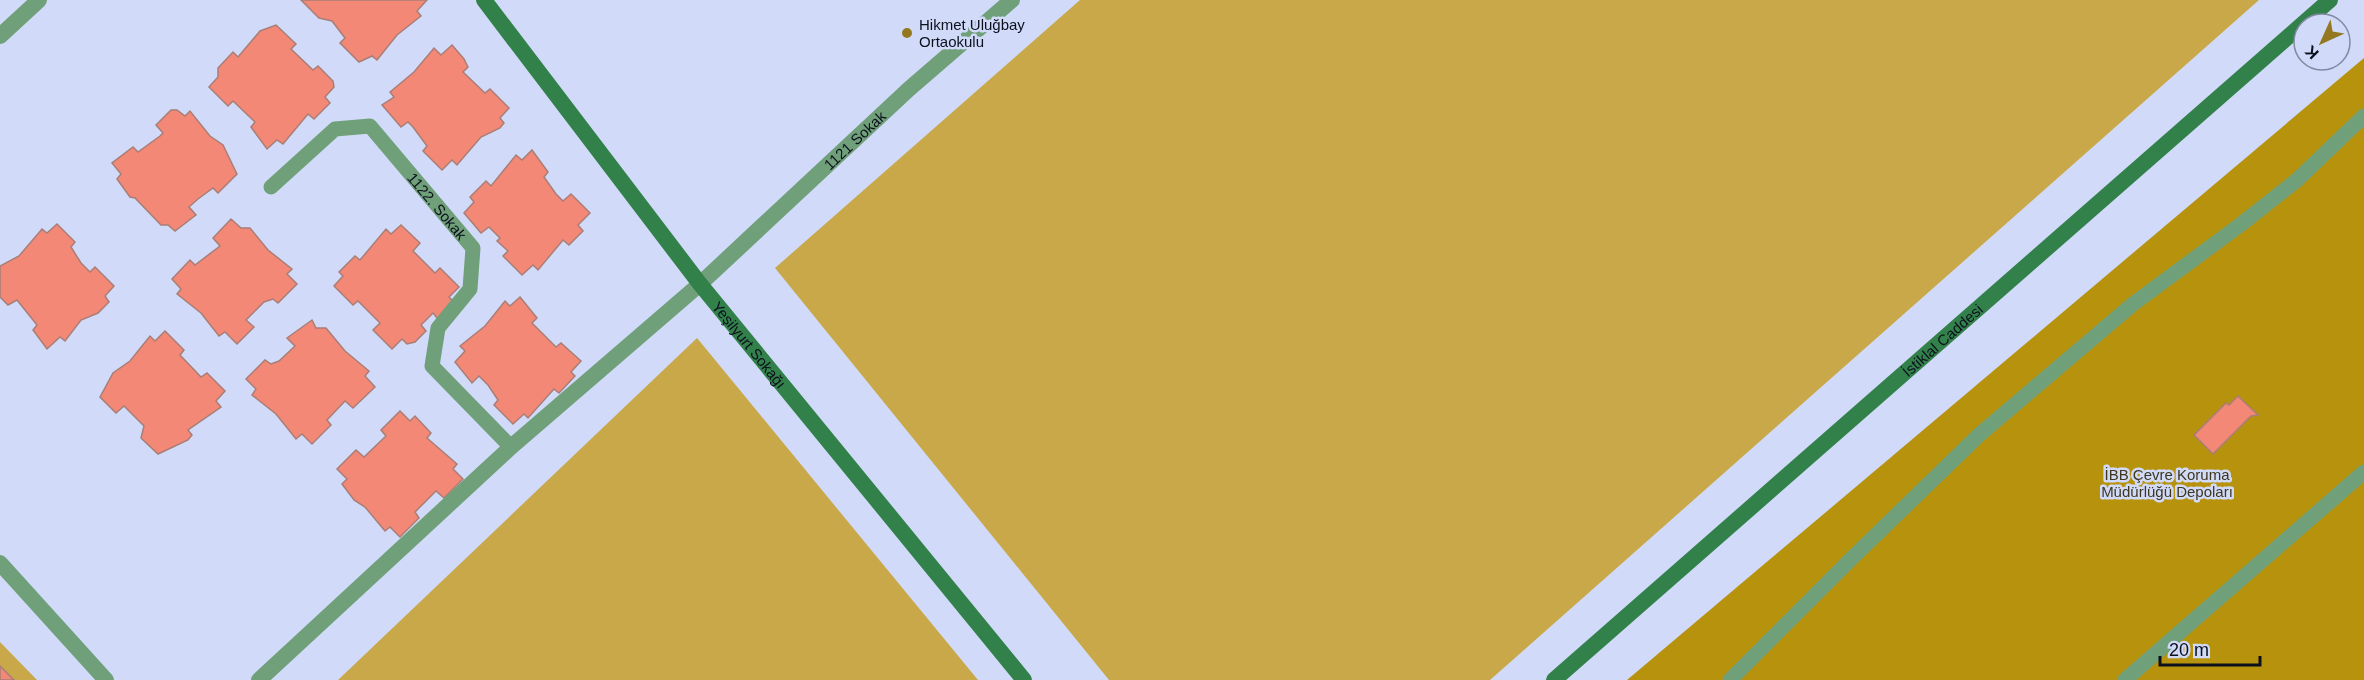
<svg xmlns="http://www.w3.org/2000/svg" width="2364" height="680" viewBox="0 0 2364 680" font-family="Arial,sans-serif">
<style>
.green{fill:#c8a848}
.forest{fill:#b6920d}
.building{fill:#f48876;stroke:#a87e76;stroke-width:1.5}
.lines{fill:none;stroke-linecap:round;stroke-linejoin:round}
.service{stroke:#70a07a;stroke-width:15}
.minor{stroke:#70a07a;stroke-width:16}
.secondary{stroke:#33814a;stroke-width:16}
.poi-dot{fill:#94781f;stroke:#d1dbf9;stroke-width:2}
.labels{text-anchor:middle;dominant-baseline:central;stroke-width:5;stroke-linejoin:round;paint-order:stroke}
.poi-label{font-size:15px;fill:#0c101d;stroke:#d1dbf9;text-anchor:start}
.street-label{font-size:15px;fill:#0c101d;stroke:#d1dbf9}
.park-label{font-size:15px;fill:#3f361e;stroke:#d1dbf9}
</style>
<rect width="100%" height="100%" fill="#d1dbf9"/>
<g class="green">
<path d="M1080 0H2259L1490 680H1109L775 268Z"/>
<path d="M697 338 978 680H338Z"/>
<path d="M0 642 37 680H0Z"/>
</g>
<path class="forest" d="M2364 58V680H1627Z"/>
<g class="building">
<path d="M301 0H427L417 11 421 16 397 35 377 60 372 56 359 62 340 43 345 38 332 21 319 18Z"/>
<path d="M276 25 296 44 291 49 313 70 318 66 333 81 334 87 325 97 330 103 314 119 308 114 283 144 277 140 267 149 251 127 255 122 233 101 228 106 209 87 218 77V68L233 52 238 57 260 31Z"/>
<path d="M452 45 464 59 468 67 463 72 485 93 490 89 509 108 500 118 504 123 500 128 481 137 457 165 452 160 442 170 423 151 427 146 413 127 408 122 401 127 382 105 394 97 390 92 414 72 434 48 441 55Z"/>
<path d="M171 110H177L185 116 190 111 210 136 223 145 237 174 218 193 213 188 198 199 189 207 196 215 175 231 168 225H161L135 198 130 197 117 179 121 174 112 163 133 147 138 152 160 136 163 133 156 125Z"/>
<path d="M532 150 548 172 544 177 556 194 563 201 571 194 590 213 578 225 583 231 569 245 563 240 538 270 533 265 522 275 503 256 508 251 497 241 500 238 489 227 481 233 464 213 474 202 470 197 486 181 491 186 516 155 522 160Z"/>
<path d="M231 219 241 228H250L268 250 292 269 287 274 297 284 278 303 273 299 264 302 246 320 254 327 237 344 225 332 219 336 201 313 177 294 181 289 172 279 190 260 195 265 220 246 213 238Z"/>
<path d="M57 224 75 242 71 247 81 263 90 272 95 267 114 286 105 296 109 302 98 313 81 320 65 341 60 337 47 349 33 330 37 325 17 300 8 305 0 297V266L19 256 42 229 47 233Z"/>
<path d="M401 225 420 243 413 251 435 273 440 268 459 287 449 297 454 302 438 319 433 313 421 325 426 331 415 342 407 344 402 339 392 349 373 330 380 323 358 301 353 305 334 286 343 276 339 272 355 256 360 260 386 229 391 234Z"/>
<path d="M520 297 537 318 532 323 556 347 561 343 581 361 571 372 575 376 559 393 554 389 528 418 524 414 513 424 494 405 498 400 488 385 479 376 472 383 455 362 465 351 460 346 485 326 505 301 510 306Z"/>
<path d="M312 320 316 328H326L345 351 369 371 365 376 375 387 353 408 345 401 327 420 331 425 312 444 302 434 296 439 276 414 252 395 256 389 246 379 265 360 271 364 279 361 295 346 287 338Z"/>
<path d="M165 331 184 350 180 355 201 377 207 373 225 391 216 401 221 407 188 430 192 435 188 440 158 454 141 438 144 426 124 406 116 413 100 397 113 373 130 361 150 336 155 341Z"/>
<path d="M2238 396 2258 415 2251 416 2213 454 2194 435 2226 403 2229 405Z"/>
<path d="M400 411 410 421 415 416 431 433 427 438 457 464 453 469 463 479 444 498 436 491 415 512 419 518 400 537 390 527 385 531 365 507 354 500 342 484 347 479 337 469 356 450 364 457 386 436 381 430Z"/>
<path d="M0 666 14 680H0Z"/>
</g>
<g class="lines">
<g class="service">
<path id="s1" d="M271 187 335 129 370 126 473 248 470 289 438 328 432 366 511 447"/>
<path d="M1730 680 1851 559 1979 435 2133 304 2240 225 2297 180 2364 116"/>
<path d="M2125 680 2364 472"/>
</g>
<g class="minor">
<path d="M0 36 39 0"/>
<path d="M0 563 106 680"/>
<path id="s2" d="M259 680 511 447 700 284 909 89 1012 0"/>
</g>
<g class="secondary">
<path id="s3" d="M484 0 700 284 1024 680"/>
<path id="s4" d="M1554 680 2330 0"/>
</g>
</g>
<circle class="poi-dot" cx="907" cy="33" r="6"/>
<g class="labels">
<g class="poi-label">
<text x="919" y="24">Hikmet Uluğbay<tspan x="919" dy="17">Ortaokulu</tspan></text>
</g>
<g class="street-label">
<text stroke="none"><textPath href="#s2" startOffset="804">1121 Sokak</textPath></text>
<text stroke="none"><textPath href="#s1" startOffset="226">1122. Sokak</textPath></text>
<text stroke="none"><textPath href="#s4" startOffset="516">İstiklal Caddesi</textPath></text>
<text stroke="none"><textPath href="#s3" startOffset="435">Yeşilyurt Sokağı</textPath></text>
</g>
<g class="park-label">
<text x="2167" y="474">İBB Çevre Koruma<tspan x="2167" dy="17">Müdürlüğü Depoları</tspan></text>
</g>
</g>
<g transform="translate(2322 42) rotate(225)"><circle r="28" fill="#d1dbf9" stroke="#828aa1" stroke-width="1.5"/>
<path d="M0-4.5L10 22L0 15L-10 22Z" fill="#94781f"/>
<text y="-9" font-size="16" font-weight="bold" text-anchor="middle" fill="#0c101d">K</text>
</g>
<path d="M2160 656v9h100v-9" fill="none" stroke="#0c101d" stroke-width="3"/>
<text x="2169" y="656" font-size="18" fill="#0c101d" stroke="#d1dbf9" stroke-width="4.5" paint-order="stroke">20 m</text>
</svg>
